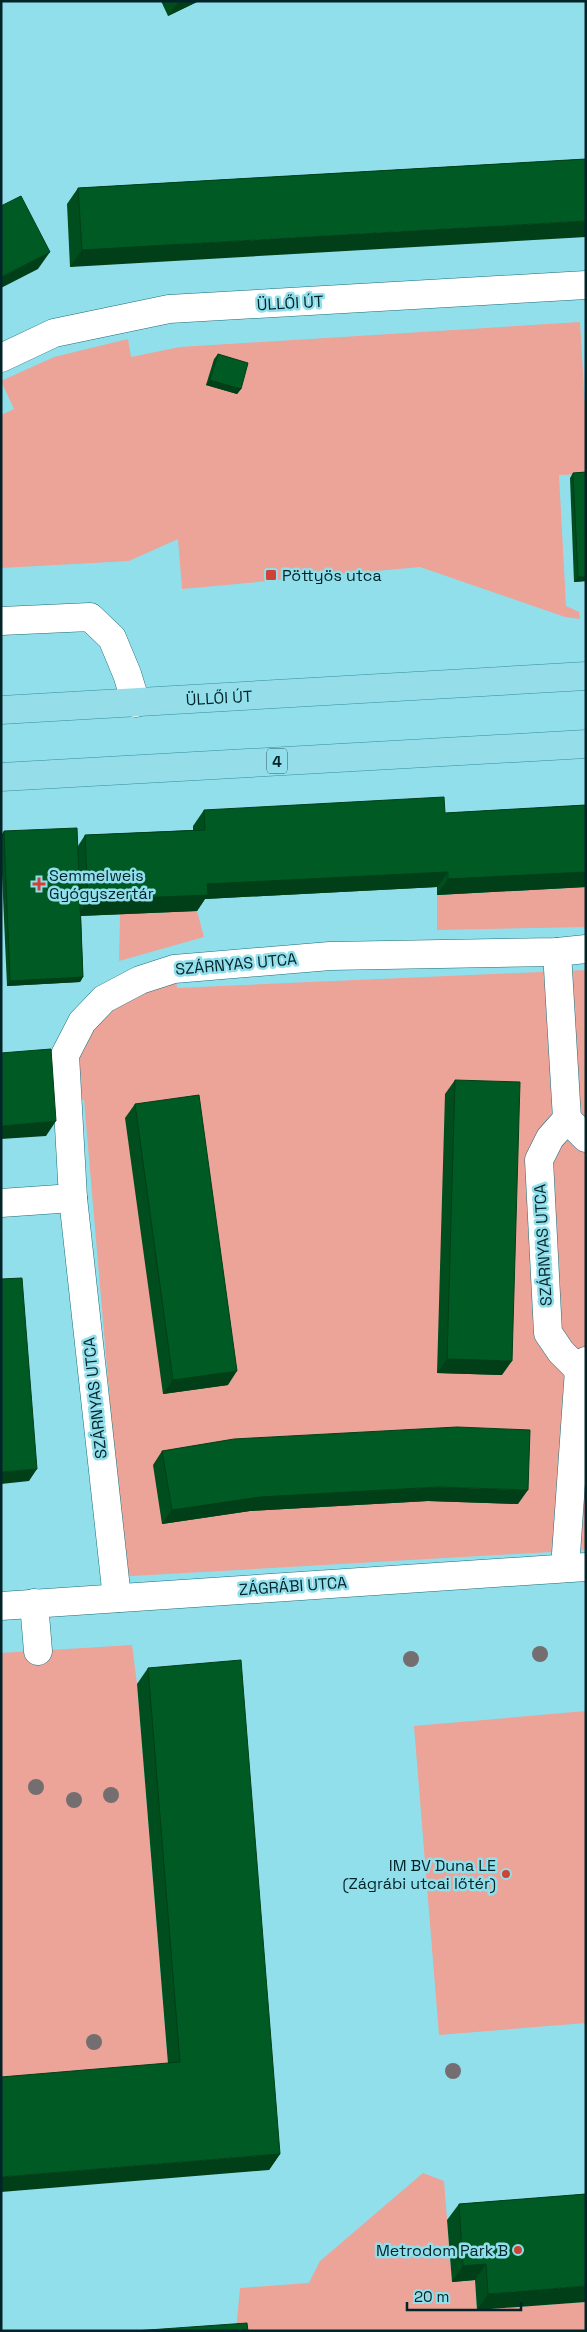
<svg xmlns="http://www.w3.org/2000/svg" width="587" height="2332" viewBox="0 0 587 2332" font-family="'Space Grotesk',sans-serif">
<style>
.green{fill:#eca398}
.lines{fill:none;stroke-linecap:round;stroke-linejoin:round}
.minor-casing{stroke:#1a6d79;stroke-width:29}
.major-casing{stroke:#348e9c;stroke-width:29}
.minor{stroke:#fff;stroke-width:28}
.major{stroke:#95dee9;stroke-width:28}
.tree{fill:#746e71}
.wall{fill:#004d1e}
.shaded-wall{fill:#003f18}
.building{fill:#005a23;stroke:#003f18}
.poi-dot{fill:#cf4235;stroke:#92dfec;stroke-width:2}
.labels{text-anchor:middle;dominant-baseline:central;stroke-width:5;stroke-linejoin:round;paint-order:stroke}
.shield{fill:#92dfec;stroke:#2d5b63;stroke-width:1}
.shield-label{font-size:15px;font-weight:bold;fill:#022328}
.street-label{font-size:16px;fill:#022328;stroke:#92dfec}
.poi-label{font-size:16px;fill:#022328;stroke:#92dfec;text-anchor:start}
</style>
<rect width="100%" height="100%" fill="#92dfec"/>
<g class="green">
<path d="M580 322 586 425V474L559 475 566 606 579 612 580 619 565 617 420 567 182 589 178 539 129 561 1 568V415L14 409 1 381 54 357 128 339 131 357 180 347Z"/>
<path d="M586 887V927L437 930V895Z"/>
<path d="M197 911 204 937 119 961 120 914Z"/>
<path d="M174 969 177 988 586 970V1550L114 1577 96 1403 110 1402 84 1100H68L82 1022Z"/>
<path d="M132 1645 137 1684 169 2078 1 2092V1653Z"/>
<path d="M586 1711V2023L439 2035 414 1726Z"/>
<path d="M423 2173 444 2181 452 2282 475 2280 477 2310 586 2302V2331H236L240 2288 309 2283 320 2261Z"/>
</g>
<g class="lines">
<defs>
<g id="minor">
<path d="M1 358 54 333 169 309 586 285"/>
<path d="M1 621 90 617 112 638 127 674 136 703"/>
<path d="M557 952 567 1119"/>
<path d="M1 1203 73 1198"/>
<path d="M579 1370 561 1352 548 1333 539 1160 550 1138 567 1119 586 1138"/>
<path d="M565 1568 579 1370 586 1361"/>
<path d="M117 1598 73 1198 65 1055 82 1022 104 999 140 980 174 969 330 956 557 952 586 949"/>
<path d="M34 1603 38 1651"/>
<path d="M1 1606 586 1567"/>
</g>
<g id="major">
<path d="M1 710 586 676"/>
<path d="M1 777 586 744"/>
</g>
</defs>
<use href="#minor" class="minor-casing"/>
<use href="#major" class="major-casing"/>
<use href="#minor" class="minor"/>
<use href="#major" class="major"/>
</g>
<g class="tree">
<circle cx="540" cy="1654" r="8"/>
<circle cx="411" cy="1659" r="8"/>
<circle cx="36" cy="1787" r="8"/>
<circle cx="111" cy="1795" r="8"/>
<circle cx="74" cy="1800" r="8"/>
<circle cx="94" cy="2042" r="8"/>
<circle cx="453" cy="2071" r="8"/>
</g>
<g class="wall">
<path d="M161 1H199L168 16Z"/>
<path d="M586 159 70 267 67 204 78 188Z"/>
<path d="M218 354 241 389 237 394 206 385 214 359Z"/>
<path d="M586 472V581L574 582 570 478 573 473Z"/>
<path d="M586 805V887L437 895V887L205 899 197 911 81 916 83 977 80 982 7 986 1 852V835L4 831 78 846 85 835 193 830V826L204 810 445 813Z"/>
<path d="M455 1080 502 1375 437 1373 445 1094Z"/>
<path d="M135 1104 228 1385 163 1394 125 1118Z"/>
<path d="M162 1451 518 1504 428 1501 250 1511 162 1524 153 1465Z"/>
<path d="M148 1668 280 2154 269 2170 168 2064 137 1684Z"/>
<path d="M586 2194 477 2310 475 2280 452 2282 447 2220 459 2204Z"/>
</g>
<g class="shaded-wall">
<path d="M179 1H199L168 16Z"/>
<path d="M586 221V237L70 267 82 250Z"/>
<path d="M50 252 38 269 1 288V277Z"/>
<path d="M210 380 241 389 237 394 206 385Z"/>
<path d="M578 577H586V581L574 582Z"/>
<path d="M448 872 437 887 205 899 197 911 77 916 88 900 207 884Z"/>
<path d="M586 872V887L437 895 448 879Z"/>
<path d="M83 977 80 982 7 986 10 981Z"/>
<path d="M56 1121 46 1136 1 1139V1126Z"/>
<path d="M447 1359 512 1361 502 1375 437 1373Z"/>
<path d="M237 1371 228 1385 163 1394 173 1380Z"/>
<path d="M37 1469 29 1481 1 1484V1472Z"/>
<path d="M438 1487 528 1490 518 1504 428 1501 250 1511 162 1524 172 1510 260 1497Z"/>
<path d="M280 2154 269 2170 1 2192V2177Z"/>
<path d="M486 2264 475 2280 452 2282 463 2266Z"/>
<path d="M586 2286V2302L477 2310 488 2294Z"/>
</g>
<g class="building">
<path d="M586 159V221L82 250 78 188Z"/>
<path d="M21 196 50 252 1 277V206Z"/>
<path d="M218 354 248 363 241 389 210 380Z"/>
<path d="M586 472V577H578L573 473Z"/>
<path d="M444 797 445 813 586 805V872L448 879V872L207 884 208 895 88 900 85 835 205 830 204 810Z"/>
<path d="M77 828 83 977 10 981 4 831Z"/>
<path d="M51 1049 56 1121 1 1126V1053Z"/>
<path d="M455 1080 520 1082 512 1361 447 1359Z"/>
<path d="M199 1095 237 1371 173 1380 135 1104Z"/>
<path d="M22 1278 37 1469 1 1472V1279Z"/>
<path d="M457 1427 530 1430 528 1490 438 1487 260 1497 172 1510 162 1451 234 1439Z"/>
<path d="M241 1660 280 2154 1 2177V2077L180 2062 148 1668Z"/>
<path d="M586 2194V2286L488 2294 486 2264 463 2266 459 2204Z"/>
<path d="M247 2323 248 2331H134Z"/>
</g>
<g class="poi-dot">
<rect x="265" y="569" width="12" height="12" rx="2.5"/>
<path d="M36.5 876.5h5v5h5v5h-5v5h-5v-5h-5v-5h5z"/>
<circle cx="506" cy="1874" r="5"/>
<circle cx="518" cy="2250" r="5"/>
</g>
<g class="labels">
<rect class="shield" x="267" y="748.5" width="20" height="25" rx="4"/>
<g class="shield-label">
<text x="277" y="761">4</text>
</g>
<g class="street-label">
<text transform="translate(290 303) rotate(-3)">ÜLLŐI ÚT</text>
<text transform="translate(219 698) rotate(-3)">ÜLLŐI ÚT</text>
<text transform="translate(236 964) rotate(-5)">SZÁRNYAS UTCA</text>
<text transform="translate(543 1245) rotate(-93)">SZÁRNYAS UTCA</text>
<text transform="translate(95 1398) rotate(-96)">SZÁRNYAS UTCA</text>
<text transform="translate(293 1586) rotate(-4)">ZÁGRÁBI UTCA</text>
</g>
<g class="poi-label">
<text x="282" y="575">Pöttyös utca</text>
<text x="49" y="875">Semmelweis<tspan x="49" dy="18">Gyógyszertár</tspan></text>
<text x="496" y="1865" text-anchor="end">IM BV Duna LE<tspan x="496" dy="18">(Zágrábi utcai lőtér)</tspan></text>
<text x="508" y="2250" text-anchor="end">Metrodom Park B</text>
</g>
</g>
<rect width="587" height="2332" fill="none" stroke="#022328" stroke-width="5"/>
<path d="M407 2302v8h114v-8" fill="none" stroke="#022328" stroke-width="2.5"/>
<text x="414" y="2302" font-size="15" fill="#022328" stroke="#92dfec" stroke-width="4" paint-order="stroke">20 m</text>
</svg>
